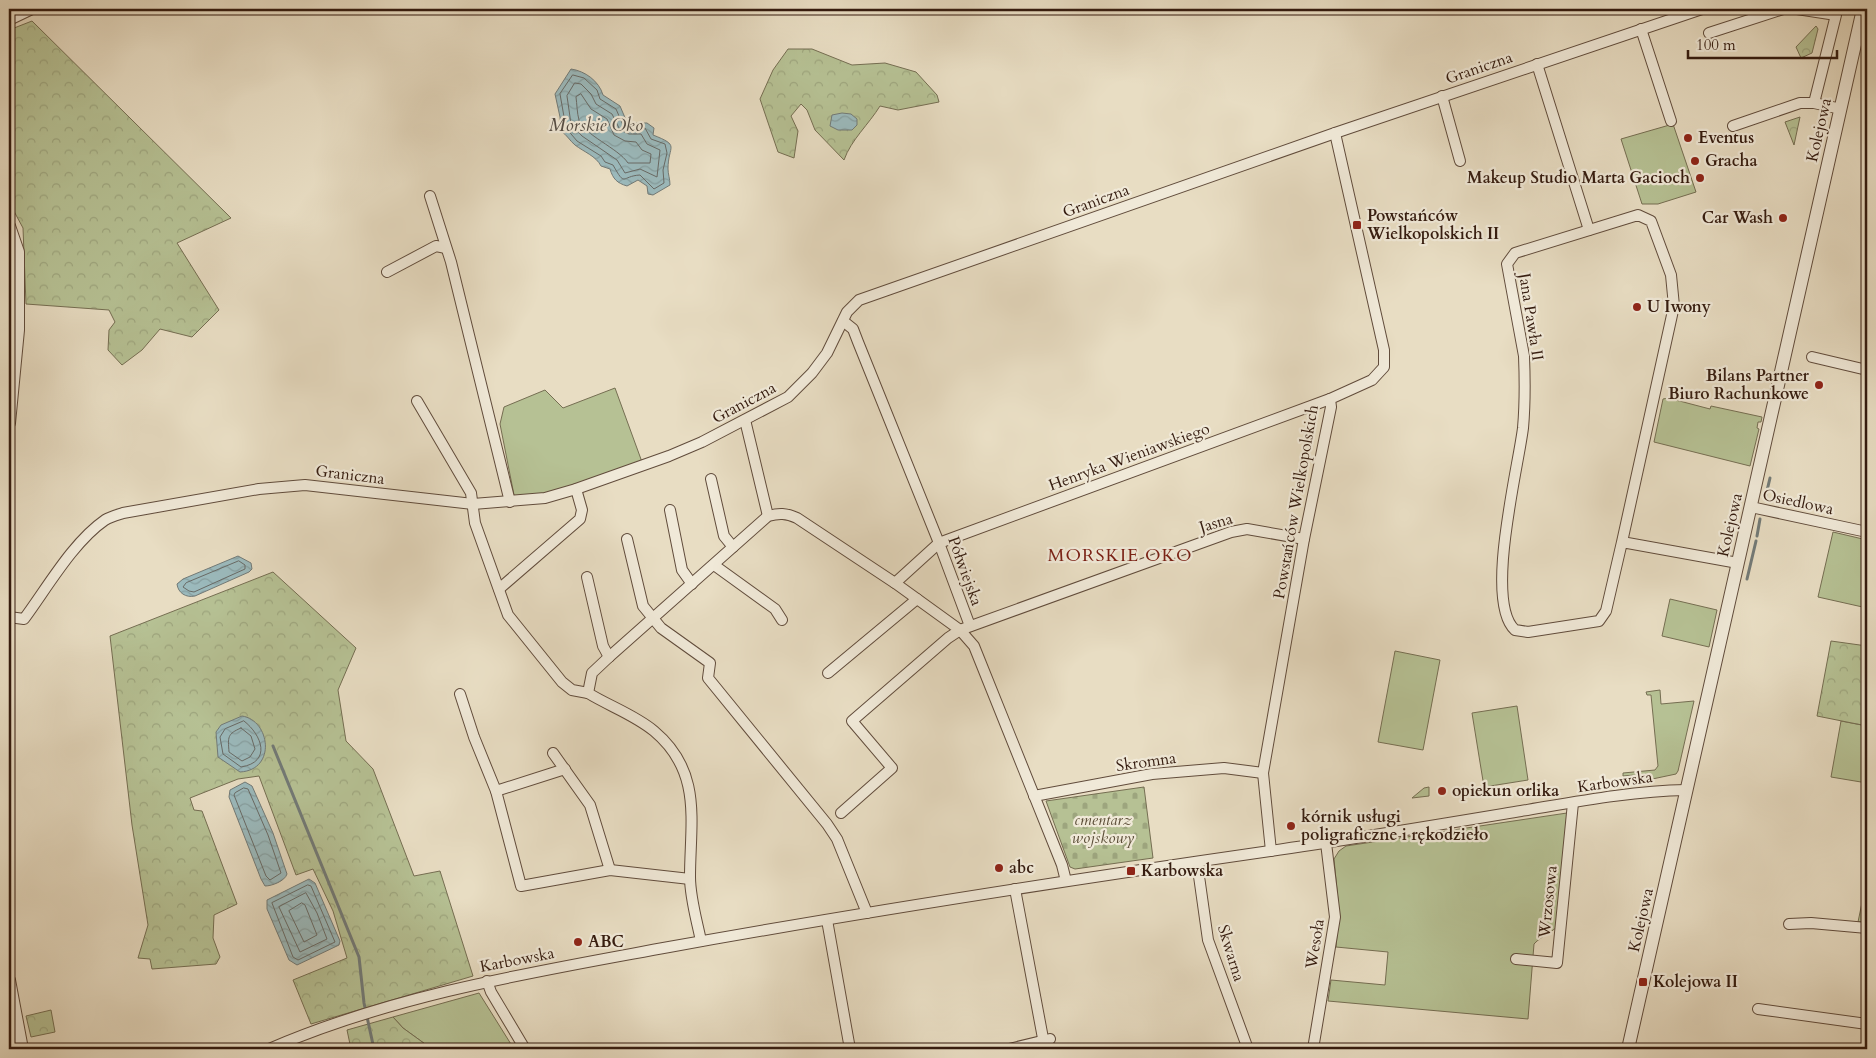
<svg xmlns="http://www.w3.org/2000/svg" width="1876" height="1058" viewBox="0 0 1876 1058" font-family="Cardo,serif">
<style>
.grass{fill:#b6c194;stroke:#756e52}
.forest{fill:url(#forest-crowns);stroke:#756e52}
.cemetery{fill:url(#cemetery-stones);stroke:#756e52}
.water{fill:url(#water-waves);stroke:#727a77}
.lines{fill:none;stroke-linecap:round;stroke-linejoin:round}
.shore{stroke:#686a66;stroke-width:1}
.stream{stroke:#727a77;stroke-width:3}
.minor-casing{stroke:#614c3c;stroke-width:12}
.tertiary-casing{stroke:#614c3c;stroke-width:14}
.minor{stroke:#f0e9d8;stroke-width:10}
.tertiary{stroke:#f0e9d8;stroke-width:12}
.poi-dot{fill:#8f2418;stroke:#f0e9d8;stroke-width:2}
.labels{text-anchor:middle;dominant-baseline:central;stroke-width:4.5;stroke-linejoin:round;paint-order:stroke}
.street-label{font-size:16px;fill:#341b0f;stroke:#f0e9d8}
.poi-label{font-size:16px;font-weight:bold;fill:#341b0f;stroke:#f0e9d8;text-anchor:start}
.park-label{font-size:16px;font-style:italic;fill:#5b4d37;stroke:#f0e9d8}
.water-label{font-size:18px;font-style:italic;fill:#534b43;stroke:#f0e9d8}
.neighbourhood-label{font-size:18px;letter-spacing:1px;fill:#7a1f14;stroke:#f0e9d8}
</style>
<defs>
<pattern id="forest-crowns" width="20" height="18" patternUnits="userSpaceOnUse" patternTransform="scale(1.25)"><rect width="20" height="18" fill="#b6c194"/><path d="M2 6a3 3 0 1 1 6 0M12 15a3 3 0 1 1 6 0" fill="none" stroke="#9da57e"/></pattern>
<pattern id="cemetery-stones" width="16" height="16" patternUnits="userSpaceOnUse" patternTransform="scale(1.25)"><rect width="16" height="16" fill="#b6c194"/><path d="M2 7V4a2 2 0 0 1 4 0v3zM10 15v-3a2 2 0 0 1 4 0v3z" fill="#9da57e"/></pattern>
<pattern id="water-waves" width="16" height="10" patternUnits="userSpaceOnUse" patternTransform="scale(1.25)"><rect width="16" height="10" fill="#9bbabd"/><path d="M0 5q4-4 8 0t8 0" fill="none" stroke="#869fa1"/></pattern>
</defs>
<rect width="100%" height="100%" fill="#e8ddc3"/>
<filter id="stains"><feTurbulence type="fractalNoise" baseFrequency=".004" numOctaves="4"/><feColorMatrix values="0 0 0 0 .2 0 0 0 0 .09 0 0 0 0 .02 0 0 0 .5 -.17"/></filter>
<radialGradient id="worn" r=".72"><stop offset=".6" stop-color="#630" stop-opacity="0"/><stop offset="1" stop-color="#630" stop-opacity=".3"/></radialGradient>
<g class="grass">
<path d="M1673 124 1696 192 1658 204H1642L1621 139Z"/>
<path d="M615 388 642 462 573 488 515 500 500 424 504 407 545 390 563 408Z"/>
<path d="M1668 398 1710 409 1711 406 1762 417 1761 422H1758L1757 428 1759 429 1750 466 1654 442 1663 399Z"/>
<path d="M1833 532 1867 540V608L1818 597Z"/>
<path d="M1670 599 1717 610 1709 647 1662 636Z"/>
<path d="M1395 651 1440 660 1423 750 1378 742Z"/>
<path d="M1660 690 1661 704 1694 701 1678 771 1676 774 1624 785 1623 781 1636 779 1635 775 1623 776V773L1655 770 1658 766 1651 695H1647L1646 692Z"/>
<path d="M1517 706 1528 780 1484 787 1472 713Z"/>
<path d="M1841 721 1867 726V783L1831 777Z"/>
<path d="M1429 787V796L1412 798 1424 788Z"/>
<path d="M1567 813 1560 923C1553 933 1542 935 1534 944L1528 1019 1328 1001 1331 980 1385 985 1388 952 1336 947 1339 911 1334 859 1339 851 1346 846Z"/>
<path d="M1864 893 1867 894V922H1858Z"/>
<path d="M479 993 514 1049H432L403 1028 393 1017Z"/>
</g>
<g class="forest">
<path d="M32 21 231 218 177 243 219 310 192 337 160 329 142 350 122 365 108 350 109 330 115 322 109 310 26 304 23 228 9 202V30Z"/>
<path d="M1816 26 1818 29 1812 53 1801 58 1796 47Z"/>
<path d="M788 49H812L852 65 885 63 916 72 937 95 939 102 898 110 880 106C869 124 851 140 844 160L815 130 807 110 801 104 791 116 798 131 794 158 778 152 760 99 773 70Z"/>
<path d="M1800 117 1794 145 1785 122Z"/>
<path d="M273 572 356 648 338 690 346 741 373 769 414 876 440 871 473 976 311 1024 293 980 347 958 333 911 313 869 296 875 259 776 238 779 190 798 194 810 202 811 237 904 214 915 213 938 220 957 216 964 152 969 150 959 138 958 148 925 132 825 110 636Z"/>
<path d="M1831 641 1867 646V726L1817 716Z"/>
<path d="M51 1010 55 1032 31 1037 26 1016Z"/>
<path d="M393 1017 403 1028 432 1049H351L347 1030Z"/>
</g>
<path class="cemetery" d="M1144 787 1153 858 1075 869 1070 867 1046 801Z"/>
<g class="water">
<path d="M571 69C585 71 599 81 603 95L620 106 626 120 631 123H647L654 128 653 135C681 146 668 145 668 169 668 174 670 179 670 185L653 195 648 194 647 186 638 180 627 186C617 183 613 179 610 169L601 166C596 156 584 152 575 145 570 141 567 135 561 131L560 117 555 94Z"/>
<path d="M842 113 851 114 857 119V125L852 130H838L830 126 832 115Z"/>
<path d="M238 556 251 563 252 569 249 572 195 596C186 598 178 593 177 584L183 579Z"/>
<path d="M242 716C270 720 277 770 240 772L218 757 216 732 221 725Z"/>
<path d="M245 782 252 786 273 833 287 874C285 881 272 886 265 886L261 879 229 797 230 790Z"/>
<path d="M309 879 315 883 340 941 339 945 297 965 289 960 267 909V900Z"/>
</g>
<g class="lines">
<g class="shore">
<path d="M573 75 584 78 597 90 600 99 616 109 623 125 630 128H645L651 139 665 144 667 153 663 170 664 183 654 189 640 175C621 176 626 188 613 165L605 162 601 156 577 141 566 128 560 94Z"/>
<path d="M575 83 581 84 591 94 596 104 612 114 620 130 629 134H641L647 144 660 150 657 177 640 169 625 173 617 160 582 136 571 124 567 96Z"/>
<path d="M581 94 591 109 607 119 614 135 625 141 636 142 642 150 651 154 650 163H628C618 148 584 135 579 120 577 113 577 104 576 97Z"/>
<path d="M239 561 245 565V569L194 592 189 591 183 587 186 583Z"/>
<path d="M244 721C262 735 272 762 241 767L223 754 220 737 225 729Z"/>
<path d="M241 728 251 736 255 749 250 757 242 761 229 752C228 737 227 734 241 728Z"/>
<path d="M244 788 248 789 268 835 281 873 270 880 266 876 234 795 235 793Z"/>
<path d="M308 885 311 886 335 942 298 960 293 957 272 903Z"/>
<path d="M306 893 317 913 327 939 300 952 279 907Z"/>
<path d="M302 903 305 905 317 935 304 942 289 911Z"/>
</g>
<g class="stream">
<path d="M1765 499 1770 478"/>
<path d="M1757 536 1760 519"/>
<path d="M1747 579 1756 541"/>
<path d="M273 746 359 957 364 1003 374 1049"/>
</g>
<defs>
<g id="minor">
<path d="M1797 9 1836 15 1814 103"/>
<path d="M9 20 32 9"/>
<path d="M1641 29 1671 121"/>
<path d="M1709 33 1783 9"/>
<path d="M1537 64 1589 230"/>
<path d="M1442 96 1460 161"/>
<path d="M1733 126 1800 103H1814L1841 109"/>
<path d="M430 196 451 262 510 502"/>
<path d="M387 272 436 246 446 248"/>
<path d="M843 321 853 329 858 342 939 543 970 626"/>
<path d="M1812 357 1867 370"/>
<path d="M417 401 471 493 475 523 508 615 562 682 572 690 588 693"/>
<path d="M745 420 768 516"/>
<path d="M711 479 724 536 733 547"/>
<path d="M1751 507 1867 532"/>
<path d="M670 510 682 570 692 584"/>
<path d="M627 539 643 606 661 628 710 663 708 678 827 824 837 839 867 913"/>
<path d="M1622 542 1674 306 1671 275 1651 221 1638 215 1515 253 1507 264 1524 356C1525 380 1525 405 1523 428 1518 469 1484 602 1515 630L1528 632 1599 621 1606 611 1622 542 1738 563"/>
<path d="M714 565 775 609 782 620"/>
<path d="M587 577 603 646 609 657"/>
<path d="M895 583 939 543 1330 399"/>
<path d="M499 589 580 519 582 510 576 489"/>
<path d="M9 617 24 619C47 588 73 542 105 520 110 517 117 515 123 513L259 489 305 485 473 504 545 498 576 489 669 456 702 442 788 397 812 373 827 353 847 312 859 300 1335 133 1702 9"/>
<path d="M828 673 917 599"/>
<path d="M460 694 474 737 496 791 521 886 610 870 690 879"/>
<path d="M553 753 590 805 610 870"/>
<path d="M496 791 565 769"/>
<path d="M1034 796 1152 774 1224 768 1263 773"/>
<path d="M1271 851 1263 773 1304 539 1331 407 1330 399 1372 380 1384 367V350L1335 133"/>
<path d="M1197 862 1208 940 1248 1049"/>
<path d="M1066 881 1062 865 974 646 960 630 1231 532 1247 529 1304 539"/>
<path d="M1015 889 1045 1049"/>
<path d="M827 920 850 1049"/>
<path d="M1789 924 1811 923 1867 928"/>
<path d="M701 941C697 921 690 898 690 877 690 822 703 772 654 731 635 715 609 706 588 693L592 673 609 657 768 516C779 513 786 513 797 518L895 583 960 630 948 638 852 721 892 768 841 813"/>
<path d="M1516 959 1557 963 1573 803"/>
<path d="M487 981 491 992 525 1049"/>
<path d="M1758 1009 1867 1024"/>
<path d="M269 1049C396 994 534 972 669 947 869 911 1069 880 1270 851 1354 839 1437 825 1521 811 1575 802 1631 791 1686 790"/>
<path d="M1009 1049 1050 1039"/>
<path d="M1313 1049 1335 917 1326 843"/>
</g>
<g id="tertiary">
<path d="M9 226 18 252V330L9 423"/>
<path d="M9 980 22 1049"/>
<path d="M1628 1049 1863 9"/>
</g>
</defs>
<use href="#minor" class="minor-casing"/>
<use href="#tertiary" class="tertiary-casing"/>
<use href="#minor" class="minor"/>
<use href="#tertiary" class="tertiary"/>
</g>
<g class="poi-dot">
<circle cx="1688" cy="138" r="5"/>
<circle cx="1695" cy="161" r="5"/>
<circle cx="1700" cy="178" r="5"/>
<circle cx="1783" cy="218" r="5"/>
<rect x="1352" y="220" width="10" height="10" rx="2.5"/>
<circle cx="1637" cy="307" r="5"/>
<circle cx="1819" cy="385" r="5"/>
<circle cx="1442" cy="791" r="5"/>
<circle cx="1291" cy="826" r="5"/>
<circle cx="999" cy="868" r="5"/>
<rect x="1126" y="866" width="10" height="10" rx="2.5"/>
<circle cx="578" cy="942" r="5"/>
<rect x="1638" y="977" width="10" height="10" rx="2.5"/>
</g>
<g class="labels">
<g class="street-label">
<text transform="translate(1479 68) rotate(-19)">Graniczna</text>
<text transform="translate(1819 130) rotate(-77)">Kolejowa</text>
<text transform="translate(1096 201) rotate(-20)">Graniczna</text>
<text transform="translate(1531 317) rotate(81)">Jana Pawła II</text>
<text transform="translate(744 403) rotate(-28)">Graniczna</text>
<text transform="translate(1129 457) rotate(-20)">Henryka Wieniawskiego</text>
<text transform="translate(350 475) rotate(7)">Graniczna</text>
<text transform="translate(1296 502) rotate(-80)">Powstańców Wielkopolskich</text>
<text transform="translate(1798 502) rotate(12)">Osiedlowa</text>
<text transform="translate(1216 523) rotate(-17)">Jasna</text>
<text transform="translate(1730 525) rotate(-77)">Kolejowa</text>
<text transform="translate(965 571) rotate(70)">Półwiejska</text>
<text transform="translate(1146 762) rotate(-8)">Skromna</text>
<text transform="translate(1615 782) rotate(-8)">Karbowska</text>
<text transform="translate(1548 902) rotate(-84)">Wrzosowa</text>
<text transform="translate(1641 920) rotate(-77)">Kolejowa</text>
<text transform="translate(1315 944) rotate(-81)">Wesoła</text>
<text transform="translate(1231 953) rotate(73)">Skwarna</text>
<text transform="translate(517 960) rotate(-11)">Karbowska</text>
</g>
<g class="poi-label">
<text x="1698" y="138">Eventus</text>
<text x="1705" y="161">Gracha</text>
<text x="1690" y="178" text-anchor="end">Makeup Studio Marta Gacioch</text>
<text x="1367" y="216">Powstańców<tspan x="1367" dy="18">Wielkopolskich II</tspan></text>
<text x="1773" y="218" text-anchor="end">Car Wash</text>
<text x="1647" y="307">U Iwony</text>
<text x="1809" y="376" text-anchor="end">Bilans Partner<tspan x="1809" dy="18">Biuro Rachunkowe</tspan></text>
<text x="1452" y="791">opiekun orlika</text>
<text x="1301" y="817">kórnik usługi<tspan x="1301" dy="18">poligraficzne i rękodzieło</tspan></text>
<text x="1009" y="868">abc</text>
<text x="1141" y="871">Karbowska</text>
<text x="588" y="942">ABC</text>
<text x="1653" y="982">Kolejowa II</text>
</g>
<g class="park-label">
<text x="1103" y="820">cmentarz<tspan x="1103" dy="18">wojskowy</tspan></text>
</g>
<g class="water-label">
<text x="596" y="125">Morskie Oko</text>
</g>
<g class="neighbourhood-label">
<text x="1120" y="555">MORSKIE OKO</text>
</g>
</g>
<rect width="1876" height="1058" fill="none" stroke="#e8ddc3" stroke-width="30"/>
<rect x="10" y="10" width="1856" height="1038" fill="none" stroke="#341b0f" stroke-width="2.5"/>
<rect x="15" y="15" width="1846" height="1028" fill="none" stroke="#341b0f"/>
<path d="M1688 50v8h149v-8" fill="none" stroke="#341b0f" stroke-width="2.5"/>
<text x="1696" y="50" font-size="15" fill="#341b0f" stroke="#f0e9d8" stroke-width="4" paint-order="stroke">100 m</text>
<rect width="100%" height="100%" filter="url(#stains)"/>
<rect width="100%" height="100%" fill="url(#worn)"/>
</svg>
